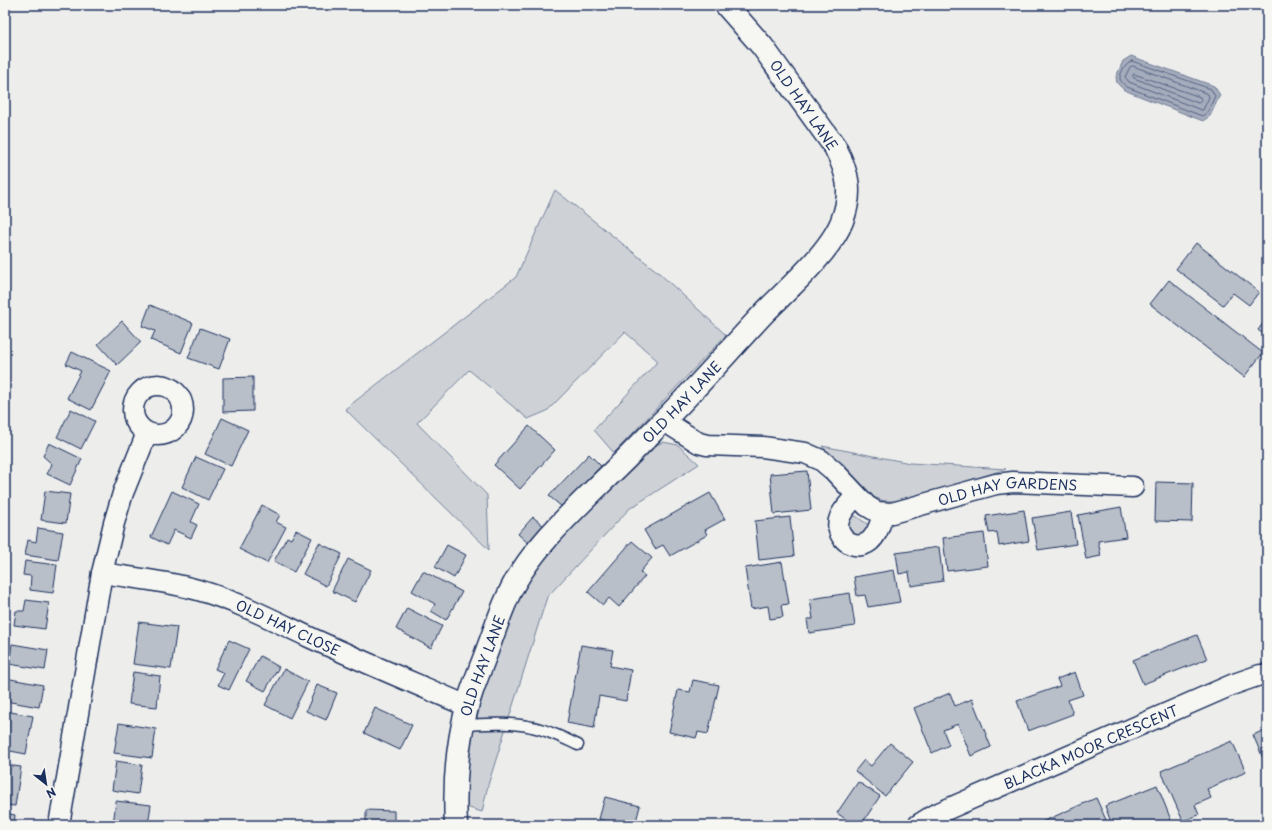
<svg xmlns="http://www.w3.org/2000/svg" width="1272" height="830" viewBox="0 0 1272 830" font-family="'Playpen Sans',sans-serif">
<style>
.green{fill:#ced2d7;stroke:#74809a}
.water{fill:#a5acbc;stroke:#6e7a96}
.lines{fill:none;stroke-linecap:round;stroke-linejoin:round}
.shore{stroke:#526184;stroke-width:1}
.building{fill:#b9bfc8;stroke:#1b2f5e}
.lane-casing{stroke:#1b2f5e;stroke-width:13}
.street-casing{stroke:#1b2f5e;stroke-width:23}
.secondary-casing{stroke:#1b2f5e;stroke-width:25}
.lane{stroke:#f6f6f2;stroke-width:10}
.street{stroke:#f6f6f2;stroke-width:20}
.secondary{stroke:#f6f6f2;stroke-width:22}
.labels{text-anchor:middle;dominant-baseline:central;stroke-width:4;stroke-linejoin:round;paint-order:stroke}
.street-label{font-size:14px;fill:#1b2f5e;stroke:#f6f6f2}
</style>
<rect width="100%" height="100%" fill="#edeeec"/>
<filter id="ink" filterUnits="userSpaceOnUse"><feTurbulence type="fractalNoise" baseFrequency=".025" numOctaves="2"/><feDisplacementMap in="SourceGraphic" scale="8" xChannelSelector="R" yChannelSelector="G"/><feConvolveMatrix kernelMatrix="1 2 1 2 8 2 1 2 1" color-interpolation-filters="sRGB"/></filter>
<g filter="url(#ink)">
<g class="green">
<path d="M555 190 658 272 726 335 614 453 594 430 658 361 625 332 547 411 528 419 469 370 417 423 487 495 489 550 345 409 516 277Z"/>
<path d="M663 442 678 445 699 464 629 509 547 597 488 785 482 812 463 806 468 755 483 694 515 600 536 562 651 447Z"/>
<path d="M822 446 910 463 1006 469 904 501H884L868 495Z"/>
<path d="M850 512 870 526C860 538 858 537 845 530Z"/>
</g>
<path class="water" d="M1131 56 1214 86 1220 95 1210 116 1203 121 1124 90 1117 83 1116 77 1123 61Z"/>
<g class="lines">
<g class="shore">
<path d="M1132 61 1211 89 1215 96 1207 113 1202 116 1127 87C1125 85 1121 82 1120 79 1119 73 1127 63 1132 61Z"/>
<path d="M1133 66 1208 94 1209 97 1203 110H1201L1129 82 1125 77 1130 67Z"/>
<path d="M1134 74 1200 97 1201 100 1200 102 1198 103 1134 78 1133 76Z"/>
</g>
</g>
<g class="building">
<path d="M1196 243 1259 292 1249 305 1233 293 1223 305 1176 269Z"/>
<path d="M1169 280 1263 353 1244 377 1150 304Z"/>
<path d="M150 305 193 323 181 353 151 340 155 331 142 326Z"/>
<path d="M1267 318V337L1258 330Z"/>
<path d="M122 321 141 342 117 365 98 344Z"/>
<path d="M200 328 230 339 219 369 188 358Z"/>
<path d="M72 352 111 371 91 410 67 398 81 371 66 364Z"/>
<path d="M253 377V411L223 412V378Z"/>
<path d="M71 409 95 421 81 449 57 437Z"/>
<path d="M222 418 248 430 231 466 205 454Z"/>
<path d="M529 426 555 450 520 489 494 465Z"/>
<path d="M49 443 82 459 70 485 47 474 52 464 43 456Z"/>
<path d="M589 454 601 466 562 507 549 496Z"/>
<path d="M196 457 223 469 208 500 182 487Z"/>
<path d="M807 471 811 510 774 514 770 474Z"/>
<path d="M1156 482 1193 483 1192 522 1155 521Z"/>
<path d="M45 491 70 494 66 523 41 520Z"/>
<path d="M172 491 199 504 191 522 197 525 191 538 174 530 167 545 151 537Z"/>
<path d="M710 493 725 519 705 530 707 535 670 556 663 545 655 549 644 530Z"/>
<path d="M262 505 280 515 276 522 286 527 267 563 239 549Z"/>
<path d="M1121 507 1126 537 1098 541 1101 556 1086 559 1078 515Z"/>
<path d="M1024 510 1029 541 999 546 997 532 989 533 986 516Z"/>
<path d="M1071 512 1076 544 1038 550 1032 518Z"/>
<path d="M533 517 544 526 529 544 518 534Z"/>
<path d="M790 517 794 556 759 560 755 521Z"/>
<path d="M38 528 63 532 58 560 25 555 28 540 36 542Z"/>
<path d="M296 530 312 538 294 572 274 561 287 537 291 539Z"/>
<path d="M984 533 988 566 947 571 943 538Z"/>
<path d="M632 541 652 558 640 572 645 576 619 607 609 598 603 605 588 592Z"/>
<path d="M319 543 342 554 326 586 303 574Z"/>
<path d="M447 545 466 555 454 578 435 567Z"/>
<path d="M939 547 943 581 911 586 909 572 899 574 896 553Z"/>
<path d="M348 559 371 570 355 602 332 591Z"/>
<path d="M25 561 57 565 53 593 30 590 31 576 23 575Z"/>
<path d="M782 562 789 604 781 605 783 617 770 619 768 606 751 609 745 568Z"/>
<path d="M894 570 900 602 868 607 865 595 857 596 854 577Z"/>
<path d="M423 571 462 592 446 620 431 611 435 604 412 591Z"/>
<path d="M850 593 855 626 809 633 807 619H813L810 599Z"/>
<path d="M26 600 49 603 45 629 14 625 16 611H24Z"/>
<path d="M407 608 442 626 431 648 396 629Z"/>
<path d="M139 622 177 627 171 669 133 664Z"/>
<path d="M1197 635 1207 659 1143 684 1133 660Z"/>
<path d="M229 640 249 649 229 690 218 685 224 673 215 669Z"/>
<path d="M12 644 48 650 45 670 9 664Z"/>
<path d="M581 645 613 650 610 666 631 670 626 701 599 696 594 728 567 723Z"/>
<path d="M260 656 279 667 265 691 246 681Z"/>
<path d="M284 669 308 682 290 718 265 705Z"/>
<path d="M133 672 160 676 157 707 129 704Z"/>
<path d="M1075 672 1083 695 1068 700 1073 714 1028 731 1017 701 1060 686 1057 679Z"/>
<path d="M5 678 43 685 39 707 5 701Z"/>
<path d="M693 680 719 685 708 734 698 732 696 738 669 732 678 690 690 692Z"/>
<path d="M317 685 337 693 326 720 306 711Z"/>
<path d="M950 693 955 706 972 699 991 747 971 756 958 724 943 730 949 745 932 753 914 708Z"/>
<path d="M375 708 412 725 400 750 364 733Z"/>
<path d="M5 711 33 716 26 754 5 750Z"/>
<path d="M119 723 156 729 152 758 114 753Z"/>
<path d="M1267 729V765H1266L1253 735Z"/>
<path d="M1232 741 1246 772 1207 789 1211 798 1195 805 1199 815 1183 821 1161 771Z"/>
<path d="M890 743 913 762 885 796 855 771 864 760 871 766Z"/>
<path d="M116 761 142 765 138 794 112 790Z"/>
<path d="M5 765 21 767 15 806 5 805Z"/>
<path d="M858 782 880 796 861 825H854L837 813Z"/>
<path d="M1157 785 1171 820 1159 825H1112L1105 806Z"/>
<path d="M605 797 640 806 635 825H609L610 822 599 819Z"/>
<path d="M1096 798 1107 822 1100 825H1044L1042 822Z"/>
<path d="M116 801 151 805 148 825H113Z"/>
<path d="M366 810 394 811V825H366Z"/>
<path d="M5 813 15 815 14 825H5Z"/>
</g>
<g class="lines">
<defs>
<path id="lane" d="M464 725C486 724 510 722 532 727 548 730 563 738 578 745"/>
<g id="street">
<circle cx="158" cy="410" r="25"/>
<path id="s1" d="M664 421 699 443 707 445 763 447 805 453 821 460 834 471 867 506 877 512 892 513 996 484 1013 482 1133 487"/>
<path d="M856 495C851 502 843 509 840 517 832 536 854 554 870 541 878 534 880 523 884 513"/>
<path d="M102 573 114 523 123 493 147 433"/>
<path id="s2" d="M59 825 102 573C134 578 167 581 198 590 237 601 273 620 309 637 361 661 414 683 467 706"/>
<path id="s3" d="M918 825 934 815 1234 684 1260 675H1267"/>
</g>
<g id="secondary">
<path id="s4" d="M456 825C454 786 457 745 467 707 472 687 481 668 488 648 496 627 503 604 514 584 533 550 561 523 588 496 613 472 637 448 661 423 697 388 730 349 765 312 789 288 830 252 842 221 853 192 848 173 835 147L762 46 726 5"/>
</g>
</defs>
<use href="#lane" class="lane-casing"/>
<use href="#street" class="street-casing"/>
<use href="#secondary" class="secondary-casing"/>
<use href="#lane" class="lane"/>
<use href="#street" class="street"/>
<use href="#secondary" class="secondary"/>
</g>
</g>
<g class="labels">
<g class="street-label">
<text transform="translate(804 105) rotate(55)">OLD HAY LANE</text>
<text stroke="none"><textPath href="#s4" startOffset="499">OLD HAY LANE</textPath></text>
<text stroke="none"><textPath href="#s1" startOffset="376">OLD HAY GARDENS</textPath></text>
<text stroke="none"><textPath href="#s2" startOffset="451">OLD HAY CLOSE</textPath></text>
<text stroke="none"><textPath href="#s4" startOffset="163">OLD HAY LANE</textPath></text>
<text stroke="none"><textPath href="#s3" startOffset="190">BLACKA MOOR CRESCENT</textPath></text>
</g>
</g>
<rect width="1272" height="830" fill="none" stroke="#f6f6f2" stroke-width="20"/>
<rect x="10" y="10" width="1252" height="810" fill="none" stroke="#1b2f5e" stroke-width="1.5" filter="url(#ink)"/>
<g transform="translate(46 784) rotate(150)" stroke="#f6f6f2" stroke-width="3" paint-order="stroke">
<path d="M0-3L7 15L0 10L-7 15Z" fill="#1b2f5e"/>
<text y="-6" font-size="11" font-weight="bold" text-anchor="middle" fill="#1b2f5e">N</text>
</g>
</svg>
